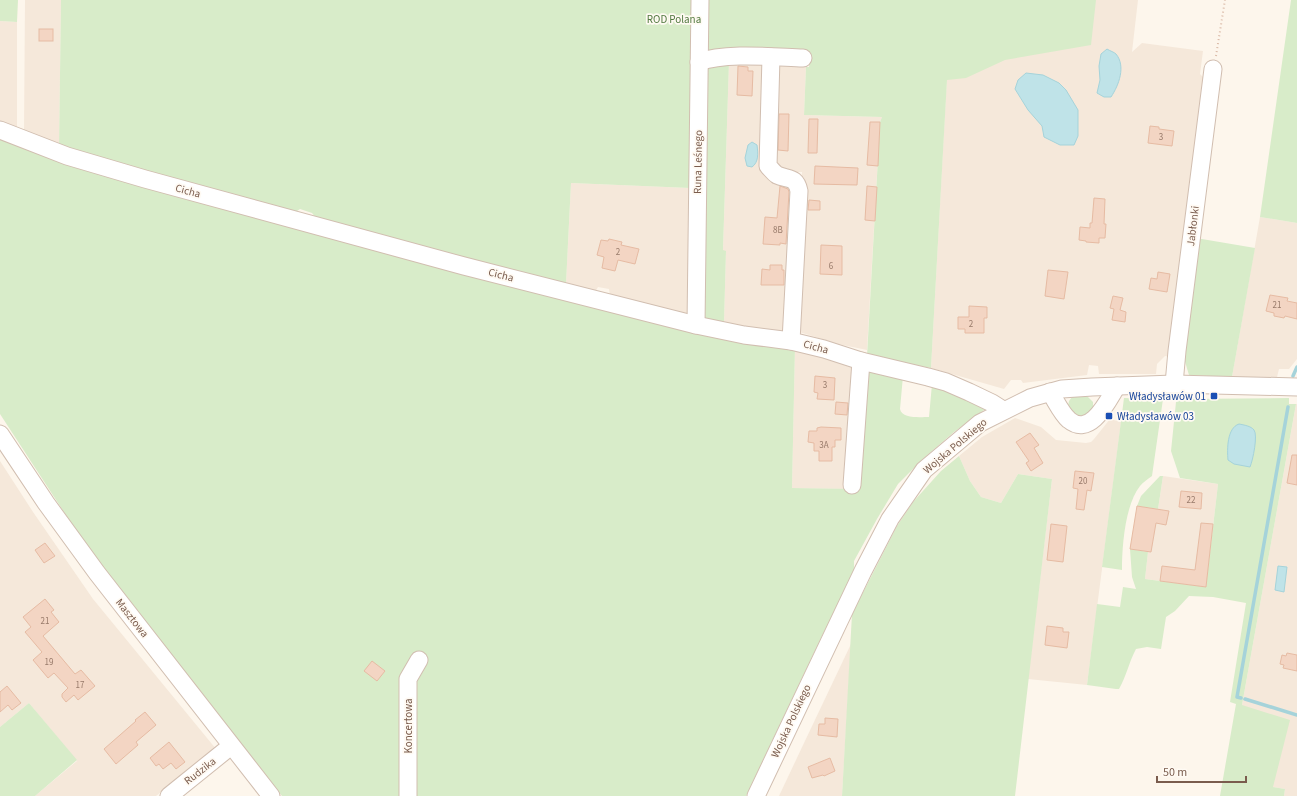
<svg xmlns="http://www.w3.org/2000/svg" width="1297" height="796" viewBox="0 0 1297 796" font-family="'Source Sans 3',sans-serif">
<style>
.residential{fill:#f5e8da}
.green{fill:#d8ecc9}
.water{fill:#bfe3e8;stroke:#a5d3da}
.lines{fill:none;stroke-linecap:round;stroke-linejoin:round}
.stream{stroke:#a5d3da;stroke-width:3.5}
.building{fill:#f3d5c3;stroke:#e6bba3}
.minor-casing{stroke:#d1beb0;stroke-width:19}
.path{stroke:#d9b8a5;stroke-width:2;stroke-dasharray:1 3;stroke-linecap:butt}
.minor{stroke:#fff;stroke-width:17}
.transit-dot{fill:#1a4fb4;stroke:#fffaf3;stroke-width:1.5}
.labels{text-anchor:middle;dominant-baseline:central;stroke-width:3.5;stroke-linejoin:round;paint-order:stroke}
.number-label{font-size:9px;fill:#987a6a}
.park-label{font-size:11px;fill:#537a41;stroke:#fffaf3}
.street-label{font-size:11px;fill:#7a5c4d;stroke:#fffaf3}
.transit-label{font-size:11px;fill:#164399;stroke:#fffaf3;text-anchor:end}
</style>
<rect width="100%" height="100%" fill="#fdf6ec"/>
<g class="residential">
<path d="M25 0H61L59 147 24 131Z"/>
<path d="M952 0H1138L1132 52 1142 43 1203 51 1200 74 1206 80 1171 357 1165 356 1157 364 1156 374H1099L1098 366 1089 365 1087 375 1023 383 1021 380H1011L1004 389 931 368 948 58Z"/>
<path d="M0 21 17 22V130L0 126Z"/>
<path d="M729 62 764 63 763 167 792 184 787 326 783 331 724 323 726 251H723Z"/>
<path d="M775 66 806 67 804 115 882 117 880 122 867 350 838 344 796 331 802 172H790L778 169 774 163Z"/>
<path d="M571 183 690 188 687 316 610 296 609 289 598 287 595 292 566 284Z"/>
<path d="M1260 217 1297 223V359L1289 369H1279L1277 377H1232Z"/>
<path d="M795 347 855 369 847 489 792 488Z"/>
<path d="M1296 404H1297V796H1284L1285 789 1273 787 1242 705Z"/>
<path d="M1015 418 1041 427 1056 440 1086 443 1091 442 1094 439 1110 419 1121 422 1087 685 1028 679 1052 479 1018 474 1001 503 981 497 970 481 959 456 982 437Z"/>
<path d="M0 461 33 512 93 599 216 749 156 796H35L77 761 29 703 0 727Z"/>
<path d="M1163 476 1218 484 1206 587 1145 579 1148 552 1130 549 1137 506 1158 509Z"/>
<path d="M851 644 842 796H779L804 743Z"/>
</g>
<g class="green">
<path d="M0 0H18L17 22 0 21Z"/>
<path d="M61 0H694V33L691 39 694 46 690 188 571 183 566 284 317 219 312 213 300 209 294 213 59 147Z"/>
<path d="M704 0H1096L1091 45 1005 60 966 78 947 80 931 368 867 356 880 122 882 117 804 115 806 67H809L810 54 704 53Z"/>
<path d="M1291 0H1297V223L1260 217Z"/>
<path d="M729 62 723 250 726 251 724 323 700 317 703 73 711 66Z"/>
<path d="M0 139 795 347 792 488 858 489 867 367 903 376 900 409C902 419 920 417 929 417L932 384 988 407 954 432 924 458 898 484 877 519 854 561V573L822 636 746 796H282L135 613 90 552 0 414Z"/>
<path d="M1196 238 1255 248 1232 377 1189 375 1183 355Z"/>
<path d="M1086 395 1093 402V407L1089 415 1076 418 1068 406 1069 401 1072 397Z"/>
<path d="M1124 398 1163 399 1152 476C1148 479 1143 482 1140 486 1125 505 1122 546 1122 570L1102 567Z"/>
<path d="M1289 398V404H1296L1242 705 1290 720 1273 787 1285 789 1284 796H1220L1236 704 1230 702 1246 603 1213 597 1189 596 1175 611 1166 617 1161 649 1147 647 1136 649C1129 662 1126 677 1119 689H1116L1087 685 1097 604 1120 607 1123 587 1136 589 1132 577 1130 549 1148 552 1145 579 1206 587 1218 484 1180 478 1171 451 1176 402 1180 399Z"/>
<path d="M959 456 970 481 981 497 1001 503 1018 474 1052 479 1015 796H842L852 614 897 526 913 502 941 471Z"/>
<path d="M1160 476H1163L1158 509 1137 506 1141 496Z"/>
<path d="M29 703 77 760 35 796H0V727Z"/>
</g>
<g class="water">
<path d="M1107 49C1110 51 1114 52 1116 54 1126 66 1119 85 1111 97H1104L1097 93 1100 80 1099 66 1101 54Z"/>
<path d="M1026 73 1043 75 1059 83 1066 90 1078 110V136L1074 145H1060L1044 137 1042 126 1028 110 1015 89 1018 80Z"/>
<path d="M752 142 757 145C758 153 759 162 752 167L747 166 745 158 748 145Z"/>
<path d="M1239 424C1244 425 1251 426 1254 430 1258 435 1253 460 1250 467L1234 464 1228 460C1227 449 1227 428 1239 424Z"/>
<path d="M1278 566 1287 567 1284 592 1275 590Z"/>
</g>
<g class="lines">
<g class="stream">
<path d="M1293 376 1297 367"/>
<path d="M1241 698 1237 697 1288 407"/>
<path d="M1245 699 1297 715"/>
</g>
</g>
<g class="building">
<rect x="39" y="29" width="14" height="12"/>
<path d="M738 66 748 67V71H753L752 96 737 95Z"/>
<path d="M779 114H789L788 151 778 150Z"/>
<path d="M809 119H818L817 153H808Z"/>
<path d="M870 122H880L878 166 867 165Z"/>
<path d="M1150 126 1159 127V129L1174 131 1172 146 1148 143Z"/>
<path d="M815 166 858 168 857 185 814 184Z"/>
<path d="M780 186 788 189 789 192 786 244 780 243V245L763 244 765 217 777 218Z"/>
<path d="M867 186 877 187 875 221 865 220Z"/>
<path d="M1094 198 1105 199 1104 224H1106L1105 238H1099V243L1086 242V241L1079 240 1080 227 1090 228V223H1092Z"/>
<path d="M809 200 820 201V210H808Z"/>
<path d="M609 239 622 242 621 245 639 249 635 264 618 260 615 271 602 268 604 257 597 255 601 240 608 241Z"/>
<path d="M821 245 842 246V275L820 274Z"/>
<path d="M770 265H782V270H784V285H761L762 269 770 270Z"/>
<path d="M1048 270 1068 272 1064 299 1045 296Z"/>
<path d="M1158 272 1170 274 1167 292 1149 289 1151 278 1157 279Z"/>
<path d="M1270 295 1288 298 1287 301 1297 303V319L1285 316 1284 318 1274 316V313L1266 311Z"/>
<path d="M1113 296 1123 298 1120 310 1126 312 1125 322 1112 320 1114 309 1110 308Z"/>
<path d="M969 306 987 307V318H984V333H965V329H958V317H969Z"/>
<path d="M815 376 835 378 834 400 817 399 818 393 814 392Z"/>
<path d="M836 402 848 403 847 415 835 414Z"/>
<path d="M821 427 841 428V440H835V447H832V461H819V451H814V443L808 442 809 431H817V428Z"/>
<path d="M1030 433 1039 445 1034 448 1043 463 1031 471 1026 463 1029 461 1016 442Z"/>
<path d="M1292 455H1297V485L1287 483Z"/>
<path d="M1075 471 1094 473 1091 491 1087 490 1084 510 1076 509 1078 489 1073 488Z"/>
<path d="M1181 491 1202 493 1201 509 1179 507Z"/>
<path d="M1137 506 1169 511 1166 525 1156 523 1151 552 1130 549Z"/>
<path d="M1201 523 1213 524 1206 587 1160 581 1162 566 1195 570Z"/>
<path d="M1051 524 1067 526 1063 562 1047 560Z"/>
<path d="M45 543 55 556 44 563 35 550Z"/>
<path d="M45 599 54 610 51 612 59 622 43 636 75 674 81 670 95 686 78 700 74 695 66 702 62 697V694L68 688 54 673 48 678 33 660 42 652 25 632 31 627 23 617Z"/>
<path d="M1047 626 1063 628V632H1069L1067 648 1045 645Z"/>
<path d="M1287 653 1297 655V671L1283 668 1284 665 1280 664 1282 655 1286 656Z"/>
<path d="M372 661 385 671 377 681 364 671Z"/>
<path d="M7 686 21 703 12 710 8 705 0 712V692Z"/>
<path d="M145 712 156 725 136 742 138 745 116 764 104 749 136 721 135 720Z"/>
<path d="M825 718 838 719 837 737 818 735 819 724H825Z"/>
<path d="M169 742 185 762 176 769 171 763 163 769 159 764 156 766 150 758Z"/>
<path d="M830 758 835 771 824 776 823 775 812 778 808 767Z"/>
</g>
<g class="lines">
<defs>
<g id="minor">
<path d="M771 57 768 166C771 169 774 173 777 175 788 180 796 176 799 191L791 341"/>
<path d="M699 62C725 52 774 57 803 58"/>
<path d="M0 130 67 156 145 179 464 266 696 325 744 335 791 341 824 349 861 361 928 377 946 382 969 392 992 403 1003 410"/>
<path d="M696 325 700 0"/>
<path d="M1174 384 1177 351 1213 69"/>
<path d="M1050 392C1056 401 1061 413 1069 420 1091 438 1108 400 1117 386"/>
<path d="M0 434 46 503 97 573 271 796"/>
<path d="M852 485 861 361"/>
<path d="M169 796 231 746"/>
<path d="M408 796V679L419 660"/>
<path d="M756 796 863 571 890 519 924 470 980 423 1030 398 1062 389 1092 387 1174 384 1297 387"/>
</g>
</defs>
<use href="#minor" class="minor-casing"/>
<path class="path" d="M1216 56 1225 0"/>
<use href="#minor" class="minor"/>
</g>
<g class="transit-dot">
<rect x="1210" y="392" width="8" height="8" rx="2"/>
<rect x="1105" y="412" width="8" height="8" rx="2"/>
</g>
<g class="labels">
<g class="number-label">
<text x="1161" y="137">3</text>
<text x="778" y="230">8B</text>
<text x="618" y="252">2</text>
<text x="831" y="266">6</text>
<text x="1277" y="305">21</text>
<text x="971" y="324">2</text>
<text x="825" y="385">3</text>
<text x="824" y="445">3A</text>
<text x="1083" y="481">20</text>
<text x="1191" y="500">22</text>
<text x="45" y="621">21</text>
<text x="49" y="662">19</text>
<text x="80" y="685">17</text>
</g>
<g class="park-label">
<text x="674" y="19">ROD Polana</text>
</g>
<g class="street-label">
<text transform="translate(698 162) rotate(-89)">Runa Leśnego</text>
<text transform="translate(188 191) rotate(15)">Cicha</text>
<text transform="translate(1193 226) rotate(-83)">Jabłonki</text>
<text transform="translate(501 275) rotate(14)">Cicha</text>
<text transform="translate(816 347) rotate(15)">Cicha</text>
<text transform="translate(955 446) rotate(-40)">Wojska Polskiego</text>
<text transform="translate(132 618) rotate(52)">Masztowa</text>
<text transform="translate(791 721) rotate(-65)">Wojska Polskiego</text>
<text transform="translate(408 726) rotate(-90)">Koncertowa</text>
<text transform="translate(200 771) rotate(-38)">Rudzika</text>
</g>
<g class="transit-label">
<text x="1206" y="396">Władysławów 01</text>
<text x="1117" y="416" text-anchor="start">Władysławów 03</text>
</g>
</g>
<path d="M1157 776v6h89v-6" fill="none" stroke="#7a5c4d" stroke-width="2"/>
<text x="1163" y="776" font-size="12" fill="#7a5c4d" stroke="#fffaf3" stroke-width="3" paint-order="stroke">50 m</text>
</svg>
